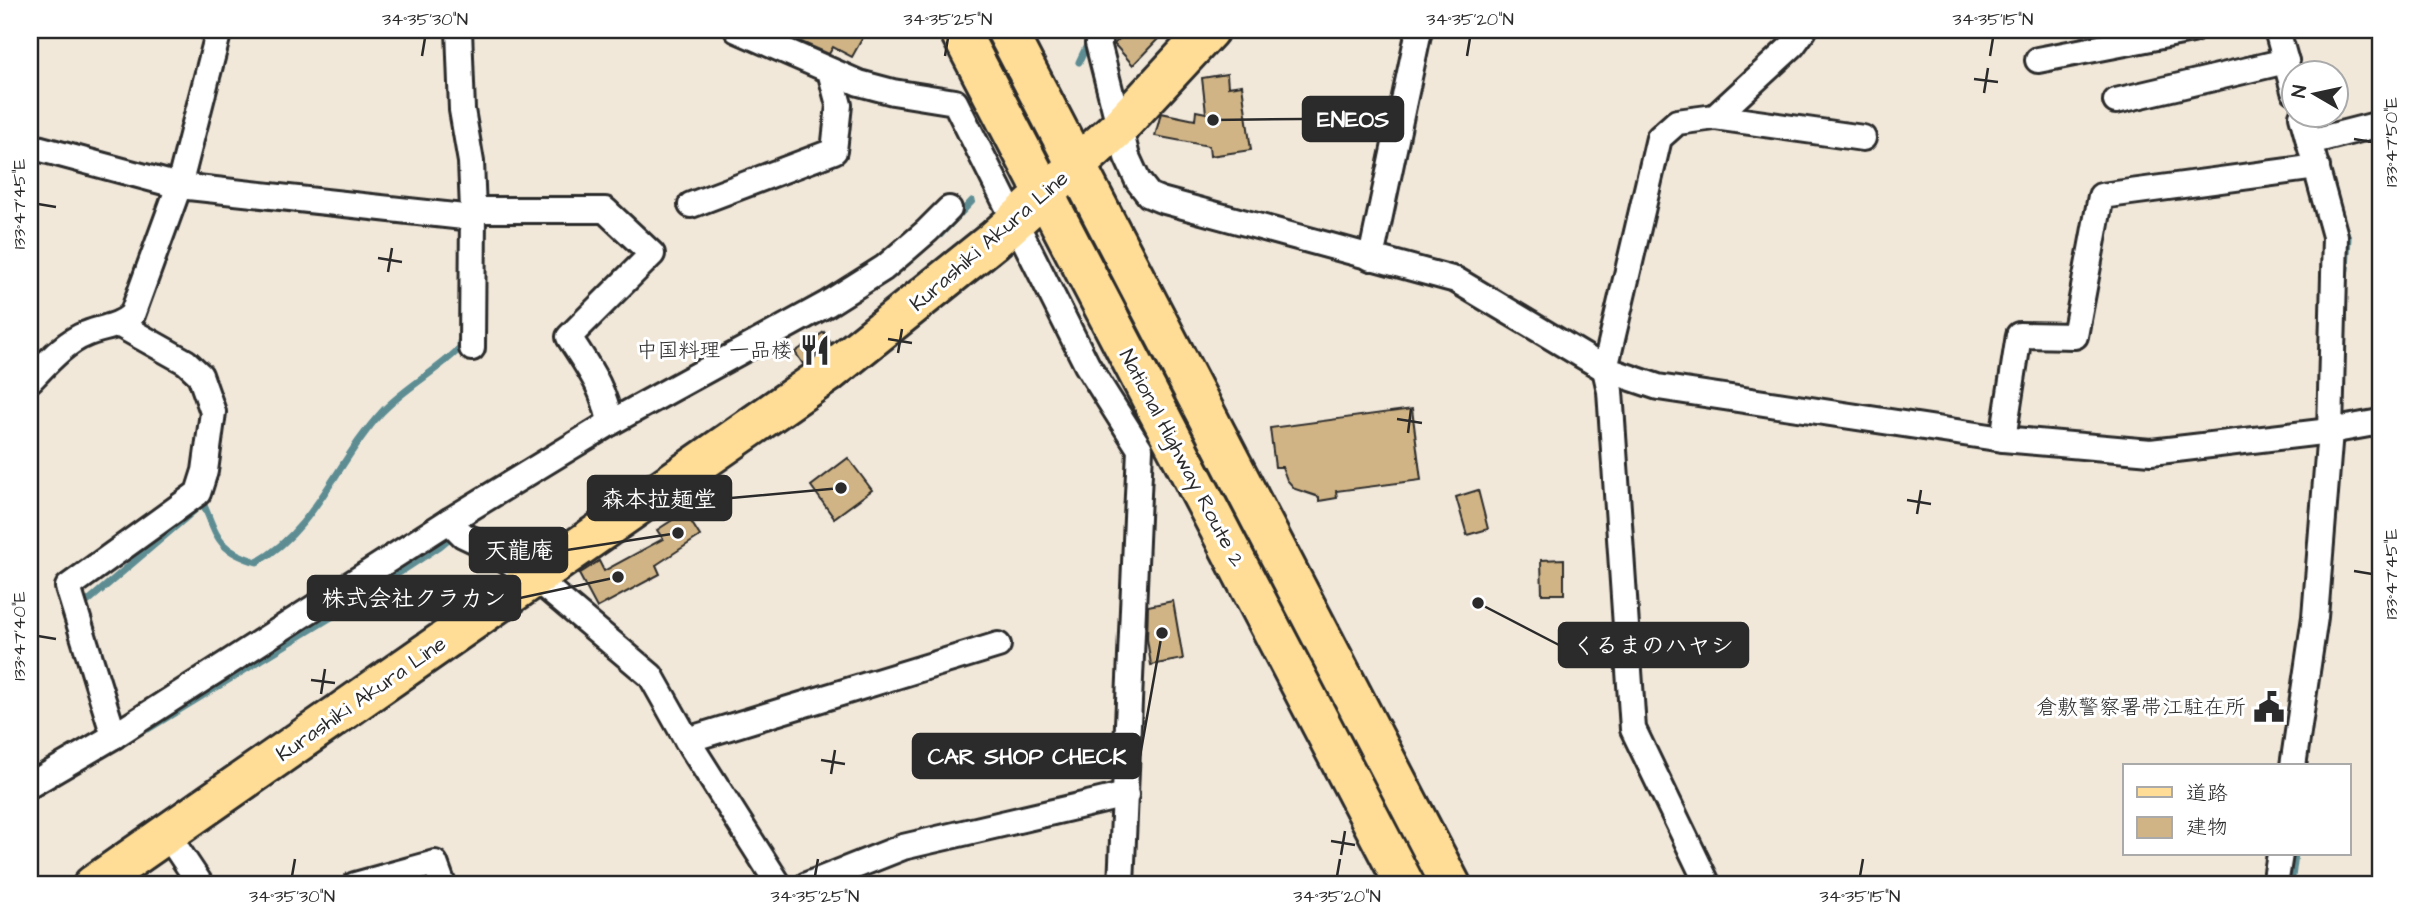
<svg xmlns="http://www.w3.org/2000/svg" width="2410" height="915" viewBox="0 0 2410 915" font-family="'Architects Daughter','Klee One',sans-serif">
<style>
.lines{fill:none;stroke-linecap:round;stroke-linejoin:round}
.stream{stroke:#5d8d93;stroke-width:7}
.building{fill:#d0b485;stroke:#2b2b2b;stroke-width:2}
.minor-casing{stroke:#2b2b2b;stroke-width:30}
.primary-casing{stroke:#2b2b2b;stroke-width:44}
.trunk-casing{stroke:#2b2b2b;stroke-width:44}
.minor{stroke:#fff;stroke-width:24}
.primary{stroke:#ffdd96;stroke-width:38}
.trunk{stroke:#ffdd96;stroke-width:38}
.ticks{fill:none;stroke:#2b2b2b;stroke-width:2.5}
.labels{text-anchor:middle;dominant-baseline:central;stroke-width:6;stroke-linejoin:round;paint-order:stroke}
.street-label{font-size:21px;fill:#2b2b2b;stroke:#fff}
.poi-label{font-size:21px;fill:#2b2b2b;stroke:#fff;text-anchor:end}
.leader{fill:none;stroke:#2b2b2b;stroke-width:2.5}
.callout-dot{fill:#2b2b2b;stroke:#fff;stroke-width:2.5}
.callout{fill:#2b2b2b;stroke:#2b2b2b;stroke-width:2.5}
.callout-label{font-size:23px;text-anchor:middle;font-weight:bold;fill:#fff}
.neatline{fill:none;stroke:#2b2b2b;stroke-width:2.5}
.ticks-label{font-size:18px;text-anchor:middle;fill:#2b2b2b}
</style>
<rect width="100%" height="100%" fill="#f1e8da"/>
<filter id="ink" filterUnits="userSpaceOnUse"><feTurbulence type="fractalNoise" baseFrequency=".0143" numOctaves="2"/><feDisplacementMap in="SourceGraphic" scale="14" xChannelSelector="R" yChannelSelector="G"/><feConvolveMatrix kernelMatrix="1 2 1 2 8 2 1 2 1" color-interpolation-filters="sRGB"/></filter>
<g filter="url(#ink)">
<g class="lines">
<g class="stream">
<path d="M1079 62 1089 41"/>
<path d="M2345 229 2348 238 2346 269"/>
<path d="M940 235 972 201"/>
<path d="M80 608 203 503C218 538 217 550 257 562 315 530 337 461 381 413 404 388 436 372 460 348V342"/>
<path d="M148 729 338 613 440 546 457 532"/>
<path d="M2291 885 2295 854"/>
</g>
</g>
<g class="building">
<path d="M774 30H867L852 57 833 47 829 54Z"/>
<path d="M1128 30H1149L1158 39 1133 65 1114 44Z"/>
<path d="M1227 74 1228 87 1242 85 1251 150 1210 156 1209 146 1155 136 1161 113 1195 120 1196 111 1206 113 1202 78Z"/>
<path d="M824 332 831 343 803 364 795 352Z"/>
<path d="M1412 409 1421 480 1336 491 1337 498 1319 501V497L1295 489 1287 480 1282 467H1275L1270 428Z"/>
<path d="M848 458 872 490 834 518 811 486Z"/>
<path d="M1478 490 1488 529 1467 535 1456 497Z"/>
<path d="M685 512 700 536 656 565 660 574 597 608 579 574 599 561 604 571 663 539 657 530Z"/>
<path d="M1564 559V594H1542L1541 560Z"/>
<path d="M1173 601 1183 659 1151 665 1147 639 1148 606Z"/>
</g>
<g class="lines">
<defs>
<g id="minor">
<path d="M459 30 462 110 471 162 473 210 472 348"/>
<path d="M737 30 859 83 893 92 955 102 1087 365 1140 449 1121 885"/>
<path d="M1103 30 1098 43 1127 157 1138 181 1149 195 1161 200 1456 280 1605 369 1658 387 2003 439 2151 452 2330 431 2380 422"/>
<path d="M2277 30 2294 91"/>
<path d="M2038 60 2192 30"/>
<path d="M2116 101 2286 61"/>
<path d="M1715 117 1863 138"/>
<path d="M2309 142 2380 124"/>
<path d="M30 146 179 186 473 218"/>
<path d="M691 205 834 151 839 105 830 71"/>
<path d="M473 210H605L652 254 569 337C588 367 604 387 610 423"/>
<path d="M1371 258 1419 30"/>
<path d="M30 380C46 364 65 342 86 334 105 326 115 329 132 315L179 186 219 30"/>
<path d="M2003 439 2019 335 2075 336 2101 196 2317 167"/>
<path d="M449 521 463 535 482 544 535 578 651 676 687 740 779 885"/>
<path d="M114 736 68 587 198 493 205 471 213 412 200 375 186 362 120 325"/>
<path d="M687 740 998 645"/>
<path d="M2293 766 2315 617 2330 431 2335 236 2302 116"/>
<path d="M30 785 114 736 449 521 610 423 827 304 884 268 927 231 949 209"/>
<path d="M167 834 201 885"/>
<path d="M355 885 435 863 443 885"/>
<path d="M807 885 903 847 1126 795"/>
<path d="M1708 885 1633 729 1610 391 1605 369 1659 138 1677 122 1715 117 1793 45 1804 30"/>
<path d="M2275 885 2280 854"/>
</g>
<path id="primary" d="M93 885 827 374 994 240 1120 126 1209 30"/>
<g id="trunk">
<path d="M959 30 1405 885"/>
<path d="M1006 30 1451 885"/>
</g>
</defs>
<use href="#minor" class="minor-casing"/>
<use href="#primary" class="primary-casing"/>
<use href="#trunk" class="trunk-casing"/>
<use href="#minor" class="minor"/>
<use href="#primary" class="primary"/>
<use href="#trunk" class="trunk"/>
</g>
</g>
<path class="ticks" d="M422 56 425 38M945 56 948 38M1467 56 1470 38M1990 56 1993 38M1974 79 1998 82M1984 93 1988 68M2354 139 2372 142M38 204 56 207M378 258 402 262M388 272 392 248M888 339 912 343M898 353 902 329M1397 419 1422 423M1408 433 1411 409M1907 500 1931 504M1917 514 1921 490M2354 571 2372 574M38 636 56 639M311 680 335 683M321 694 325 669M821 760 845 764M831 774 835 750M1331 841 1355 845M1341 855 1345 831M292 876 295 859M815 876 818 859M1337 876 1340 859M1860 876 1863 859"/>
<defs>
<symbol id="restaurant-bare" viewBox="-9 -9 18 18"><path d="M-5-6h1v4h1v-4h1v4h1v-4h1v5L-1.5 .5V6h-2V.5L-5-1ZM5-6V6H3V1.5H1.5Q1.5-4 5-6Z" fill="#2b2b2b" stroke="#fff" stroke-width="2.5" paint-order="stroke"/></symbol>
<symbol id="civic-bare" viewBox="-9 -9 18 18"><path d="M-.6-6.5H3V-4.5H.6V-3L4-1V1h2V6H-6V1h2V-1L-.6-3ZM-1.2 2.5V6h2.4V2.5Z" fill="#2b2b2b" stroke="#fff" stroke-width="2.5" paint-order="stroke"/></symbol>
</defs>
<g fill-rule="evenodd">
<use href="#restaurant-bare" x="793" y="328" width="44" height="44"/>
<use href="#civic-bare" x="2247" y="685" width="44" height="44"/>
</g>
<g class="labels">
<g class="street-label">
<text transform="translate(989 241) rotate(-41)">Kurashiki Akura Line</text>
<text transform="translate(1182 458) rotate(62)">National Highway Route 2</text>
<text transform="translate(361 699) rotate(-35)">Kurashiki Akura Line</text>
</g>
<g class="poi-label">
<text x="792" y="350">中国料理 一品楼</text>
<text x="2246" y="707">倉敷警察署帯江駐在所</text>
</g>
</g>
<path class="leader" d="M1213 120L1303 119M841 488L731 498M678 533L567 550M618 577L520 598M1478 603L1559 645M1162 633L1140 756"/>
<g class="callout-dot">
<circle cx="1213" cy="120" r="7"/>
<circle cx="841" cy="488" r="7"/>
<circle cx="678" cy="533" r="7"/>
<circle cx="618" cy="577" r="7"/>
<circle cx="1478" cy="603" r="7"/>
<circle cx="1162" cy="633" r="7"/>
</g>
<g class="callout">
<rect x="1303" y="97" width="100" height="44" rx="7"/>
<rect x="588" y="476" width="143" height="44" rx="7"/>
<rect x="470" y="528" width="97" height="44" rx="7"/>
<rect x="308" y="576" width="212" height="44" rx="7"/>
<rect x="1559" y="623" width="189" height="44" rx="7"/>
<rect x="913" y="734" width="227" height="44" rx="7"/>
</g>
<g class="callout-label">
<text x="1353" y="127">ENEOS</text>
<text x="659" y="507">森本拉麺堂</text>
<text x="519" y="558">天龍庵</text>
<text x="414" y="606">株式会社クラカン</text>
<text x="1653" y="653">くるまのハヤシ</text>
<text x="1027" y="764">CAR SHOP CHECK</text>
</g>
<rect width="2410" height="915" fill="none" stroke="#fff" stroke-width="77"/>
<rect x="2123" y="764" width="228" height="91" fill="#ffffff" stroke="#aaaaaa" stroke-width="2"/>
<rect x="2137" y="787" width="35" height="10" fill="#ffdd96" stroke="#aaaaaa" stroke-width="2"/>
<text x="2186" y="800" font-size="21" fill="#2b2b2b">道路</text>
<rect x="2137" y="817" width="35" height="21" fill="#d0b485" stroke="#aaaaaa" stroke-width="2"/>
<text x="2186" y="834" font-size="21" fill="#2b2b2b">建物</text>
<g transform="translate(2315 94) rotate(279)"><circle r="33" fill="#ffffff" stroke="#aaaaaa" stroke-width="2"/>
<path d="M0-5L12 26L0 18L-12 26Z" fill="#2b2b2b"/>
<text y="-10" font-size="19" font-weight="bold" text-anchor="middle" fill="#2b2b2b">N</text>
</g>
<rect x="38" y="38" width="2334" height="838" class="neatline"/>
<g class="ticks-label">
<text x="425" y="25">34°35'30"N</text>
<text x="948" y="25">34°35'25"N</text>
<text x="1470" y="25">34°35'20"N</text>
<text x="1993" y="25">34°35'15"N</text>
<text transform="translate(2391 142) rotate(-90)" y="6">133°47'50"E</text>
<text transform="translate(19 204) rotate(-90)" y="6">133°47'45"E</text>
<text transform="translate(2391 574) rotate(-90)" y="6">133°47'45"E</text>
<text transform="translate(19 636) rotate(-90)" y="6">133°47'40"E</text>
<text x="292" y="902">34°35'30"N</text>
<text x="815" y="902">34°35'25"N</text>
<text x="1337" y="902">34°35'20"N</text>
<text x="1860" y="902">34°35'15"N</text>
</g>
</svg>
